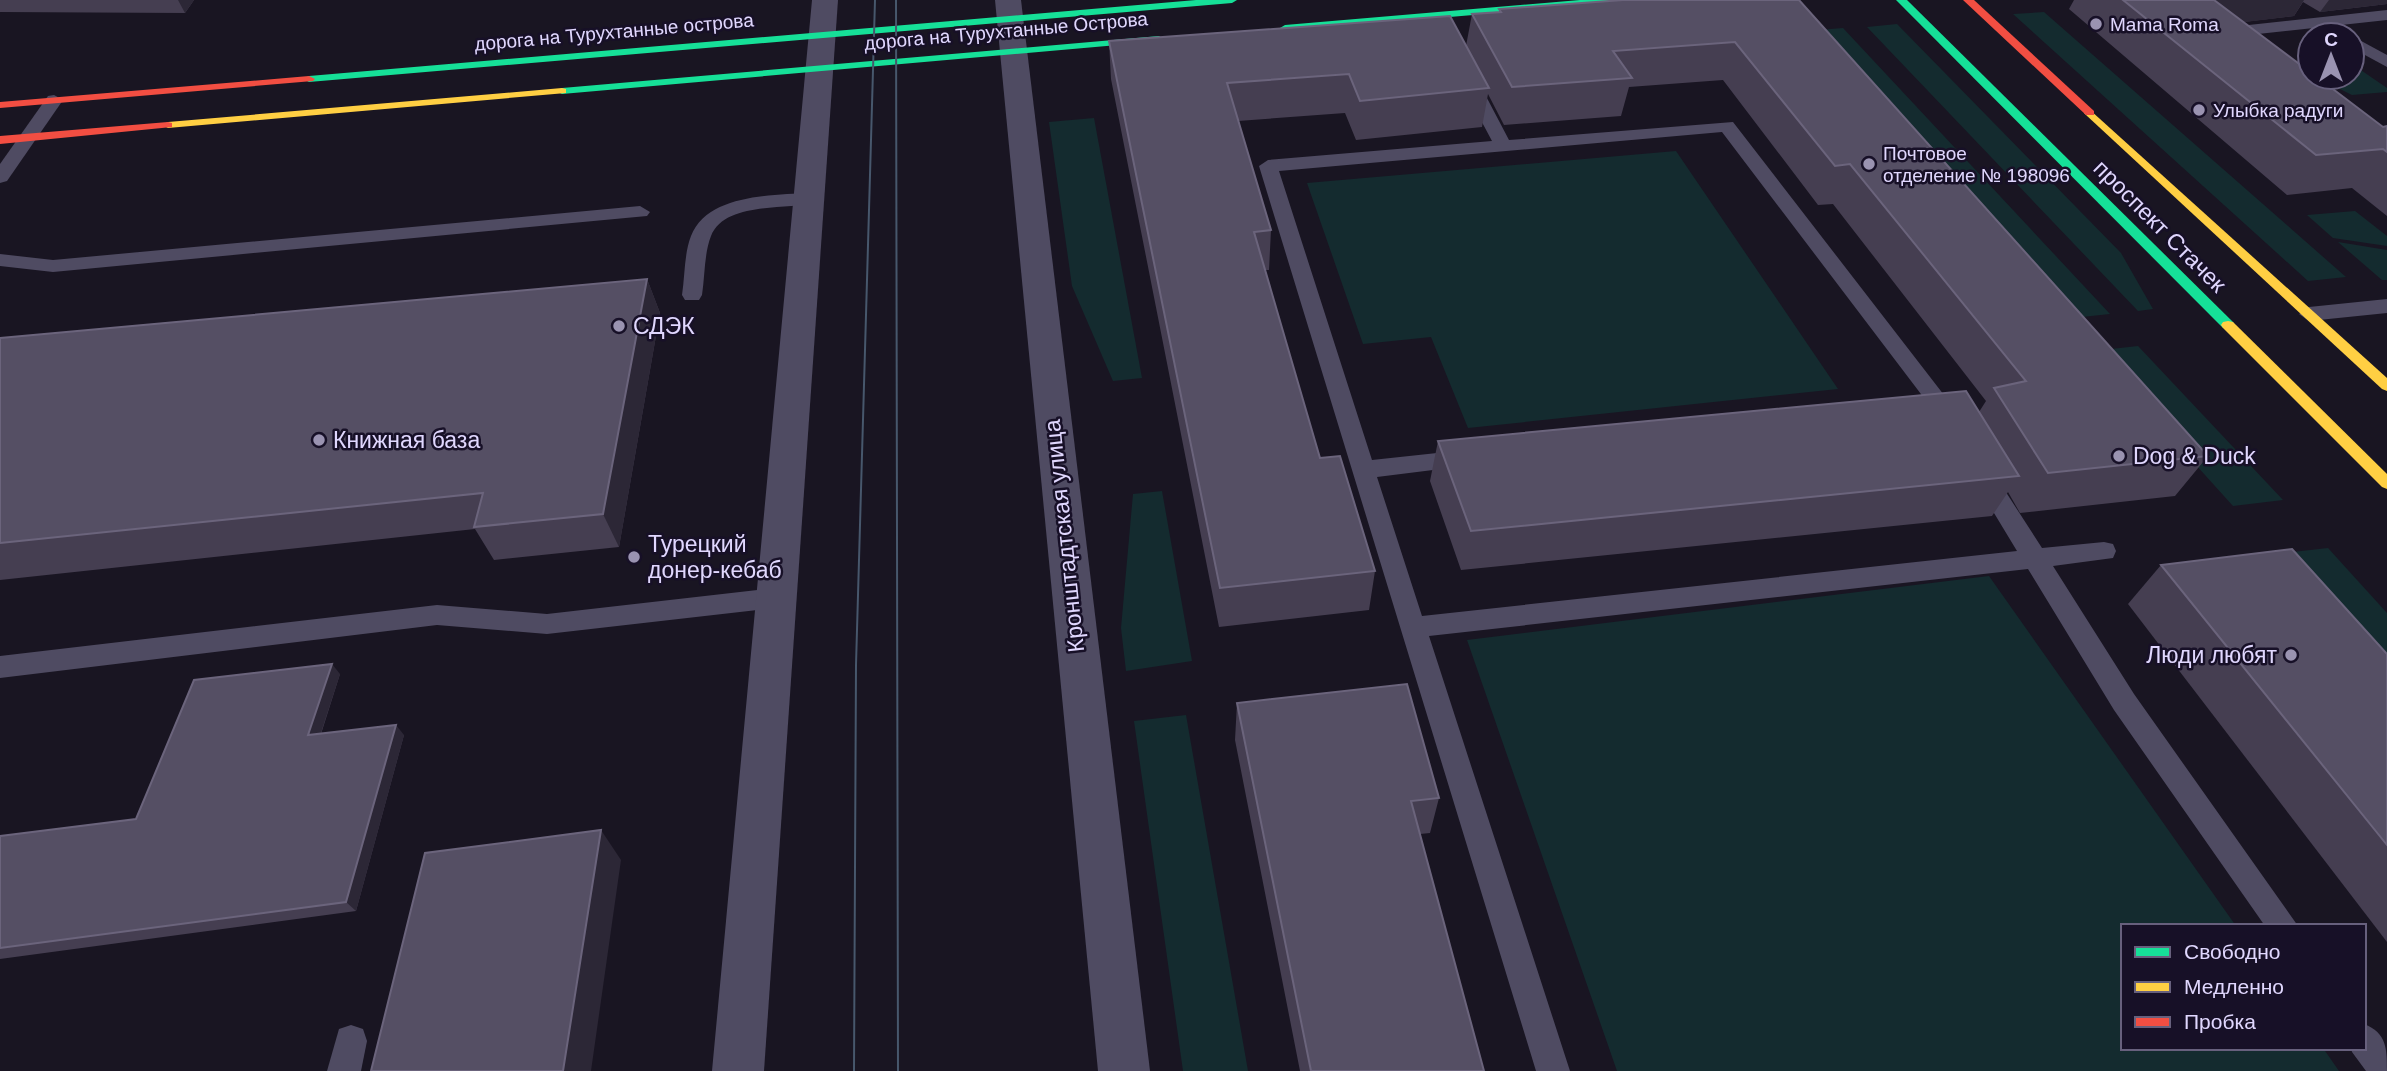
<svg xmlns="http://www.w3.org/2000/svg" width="2387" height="1071" viewBox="0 0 2387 1071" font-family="Arial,sans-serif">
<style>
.green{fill:#142b2f}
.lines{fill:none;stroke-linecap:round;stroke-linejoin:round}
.lane{fill:#4f4b62;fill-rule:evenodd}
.street{fill:#4f4b62;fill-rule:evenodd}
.fast{fill:#16e098;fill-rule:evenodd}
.slow{fill:#ffcf43;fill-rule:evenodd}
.jam{fill:#f24e42;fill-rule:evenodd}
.tram{stroke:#47576c;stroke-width:2}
.wall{fill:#453e51}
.shaded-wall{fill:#2c2736}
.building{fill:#554f64;stroke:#6b647c;stroke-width:2}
.poi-dot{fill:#9a93b1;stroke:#171027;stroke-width:2.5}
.labels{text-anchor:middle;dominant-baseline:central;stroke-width:5;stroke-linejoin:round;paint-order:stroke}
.far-poi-label{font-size:19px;fill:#e0d7fe;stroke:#171027;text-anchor:start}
.far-street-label{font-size:19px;fill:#e0d7fe;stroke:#171027}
.street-label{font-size:23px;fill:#e0d7fe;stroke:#171027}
.poi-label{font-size:23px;fill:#e0d7fe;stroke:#171027;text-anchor:start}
</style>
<rect width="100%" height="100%" fill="#191522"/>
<g class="green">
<path d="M2044 12 2346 277 2308 281 2013 14Z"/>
<path d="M1897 24 2121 253 2153 309 2138 311 1867 27Z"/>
<path d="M1843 28 2110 314 2063 319 1806 31Z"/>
<path d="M2352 64 2387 88V92L2352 95 2316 77H2352Z"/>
<path d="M1094 118 1142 378 1113 381 1072 286 1049 122Z"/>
<path d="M1676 151 1838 389 1468 428 1431 337 1363 344 1307 183Z"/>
<path d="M2355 211 2387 236V246L2333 238 2307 215Z"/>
<path d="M2338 242 2387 250V280H2382Z"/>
<path d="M2138 346 2283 500 2233 506 2093 351Z"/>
<path d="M1162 491 1192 661 1126 671 1121 628 1133 494Z"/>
<path d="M2328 548 2387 613V679L2276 554Z"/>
<path d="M1989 576 2236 926H2123V1048H2323L2339 1071H1617L1467 640Z"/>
<path d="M1186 715 1248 1071H1183L1134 721Z"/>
</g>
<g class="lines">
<g class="lane">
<path d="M2387 10V20L2221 38 2213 33 2221 28Z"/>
<path d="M2352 36 2387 55V67L2352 48Z"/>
<path d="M1469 76 1478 81 1509 140 1733 122 1954 408 1951 413 1930 417 1922 415 1919 409 1927 402 1722 132 1279 171 1372 460 1465 450 1473 452 1477 458 1473 464 1465 466 1377 477 1422 616 2017 551 1971 475 1975 469 1983 466 1991 469 2042 548 2104 542 2113 544 2116 551 2113 558 2053 566 2134 694 2298 926H2265L2114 710 2028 569 1429 636 1570 1071H1536L1259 166 1268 160 1492 141 1460 81Z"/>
<path d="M54 95 63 100 7 181 0 183V164L48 96Z"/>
<path d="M809 193 816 195 819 199 816 203C787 210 725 201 711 236 704 254 705 276 702 295L699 300H685L682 295C685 276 684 254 691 236 707 194 773 195 809 193Z"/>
<path d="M640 206 650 212 647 216 53 272 0 266V254L53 260Z"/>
<path d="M2387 299V313L2309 321 2299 314 2309 307Z"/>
<path d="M776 588 785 591 789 598 785 605 776 608 547 634 437 625 0 678V656L437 605 547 614Z"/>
<path d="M2364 1024C2387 1033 2387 1049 2387 1071H2366L2352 1052 2351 1048H2364Z"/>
<path d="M351 1025 363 1029 367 1041 361 1071H327L339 1029Z"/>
</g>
<g class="street">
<path d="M812 0H838L764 1071H712Z"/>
<path d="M995 0H1021L1150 1071H1098Z"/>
</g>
<g class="fast">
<path d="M1196 0H1237L1232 3 309 82 303 79 309 76Z"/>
<path d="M1580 0H1621L1616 3 1285 31 1280 28 1285 25Z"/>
<path d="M1896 0H1907L2233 322 2235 325 2233 328H2223Z"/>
<path d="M1159 36 1164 39 1163 41 562 94 556 91 562 88Z"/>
</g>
<g class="slow">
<path d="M562 88 566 89V93L168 128 162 125 168 122Z"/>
<path d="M2090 110 2387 378V391L2382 389 2086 115 2084 113Z"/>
<path d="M2228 321 2233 322 2387 474V489L2382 487 2223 328 2221 325 2223 322Z"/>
</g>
<g class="jam">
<path d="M1963 0H1974L2094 111V115H2086Z"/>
<path d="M309 76 315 79 313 81 0 108V102Z"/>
<path d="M168 122 172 123V127L0 144V136Z"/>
</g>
<g class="tram">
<path d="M896 0 898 1071"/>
<path d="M854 1071 856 665 875 0"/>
</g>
</g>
<g class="wall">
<path d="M0 0H194L185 13 0 12Z"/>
<path d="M1799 0 2208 456 2175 496 2020 513 2008 492 1992 516 1461 570 1430 481 1438 441 1979 412 1986 401 1833 204 1818 205 1723 80 1629 87 1621 116 1504 125 1488 94 1482 127 1356 140 1345 113 1238 121 1271 230 1269 270H1265L1320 458 1375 571 1369 610 1219 627 1111 79 1109 41 1466 46 1472 14 1499 12V9Z"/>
<path d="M2074 0H2387V4L2320 12 2303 2 2294 16 2243 22 2383 127 2387 126V216L2352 188 2287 195 2069 9Z"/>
<path d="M647 279 660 313 619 547 494 560 475 529 0 580V338Z"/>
<path d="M2161 565 2387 654V942L2128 604Z"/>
<path d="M340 674 321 734 404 735 356 911 0 959V836L136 819Z"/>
<path d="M1237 703 1439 798 1430 833 1420 834 1484 1071H1300L1235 740Z"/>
</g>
<g class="shaded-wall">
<path d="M178 0H194L185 13Z"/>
<path d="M2199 0H2304L2294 16 2181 30Z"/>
<path d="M2329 0H2387V4L2320 12Z"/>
<path d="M647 279 660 313 619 547 603 514Z"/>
<path d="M332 664 340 674 317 745 308 735Z"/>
<path d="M396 725 404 735 356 911 346 902Z"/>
<path d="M601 830 621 860 591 1071H563Z"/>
</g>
<g class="building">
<path d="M1623 0H1799L2208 456 2048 473 1994 388 2026 381 1850 164 1835 166 1735 42 1613 51 1632 78 1512 87 1472 14 1501 12 1499 9Z"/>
<path d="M2123 0H2214L2310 72V77H2317L2383 127 2387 126V152L2383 149 2316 155Z"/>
<path d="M1450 16 1489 88 1360 101 1349 74 1227 83 1271 230 1254 232 1320 458 1340 456 1375 571 1220 588 1109 41Z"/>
<path d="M647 279 603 514 474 527 483 493 0 543V338Z"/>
<path d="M1966 391 2019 476 1471 531 1438 441Z"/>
<path d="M2292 549 2387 654V845L2161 565Z"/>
<path d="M332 664 308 735 396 725 346 902 0 948V836L136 819 194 680Z"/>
<path d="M1407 684 1439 798 1411 801 1484 1071H1311L1237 703Z"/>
<path d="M601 830 563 1071H371L425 853Z"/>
</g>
<g class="poi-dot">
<circle cx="2096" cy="24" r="7"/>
<circle cx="2199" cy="110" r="7"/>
<circle cx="1869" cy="164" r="7"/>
<circle cx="619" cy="326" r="7"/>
<circle cx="319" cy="440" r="7"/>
<circle cx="2119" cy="456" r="7"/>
<circle cx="634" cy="557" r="7"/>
<circle cx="2291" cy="655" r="7"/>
</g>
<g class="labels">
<g class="far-poi-label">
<text x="2110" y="24">Mama Roma</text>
<text x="2213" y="110">Улыбка радуги</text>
<text x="1883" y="153">Почтовое<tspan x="1883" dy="22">отделение № 198096</tspan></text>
</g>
<g class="far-street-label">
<text transform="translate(1006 31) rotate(-5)">дорога на Турухтанные Острова</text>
<text transform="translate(614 32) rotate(-5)">дорога на Турухтанные острова</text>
</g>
<g class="street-label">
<text transform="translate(2160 226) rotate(45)">проспект Стачек</text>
<text transform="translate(1064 536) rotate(-96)">Кронштадтская улица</text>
</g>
<g class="poi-label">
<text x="633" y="326">СДЭК</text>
<text x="333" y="440">Книжная база</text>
<text x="2133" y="456">Dog &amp; Duck</text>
<text x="648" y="544">Турецкий<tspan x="648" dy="26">донер-кебаб</tspan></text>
<text x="2277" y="655" text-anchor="end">Люди любят</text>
</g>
</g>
<rect x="2121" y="924" width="245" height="126" fill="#171027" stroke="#67607d" stroke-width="2"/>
<rect x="2135" y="947" width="35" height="10" fill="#16e098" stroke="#67607d" stroke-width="2"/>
<text x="2184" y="959" font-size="21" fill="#e0d7fe">Свободно</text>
<rect x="2135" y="982" width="35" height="10" fill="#ffcf43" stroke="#67607d" stroke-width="2"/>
<text x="2184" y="994" font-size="21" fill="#e0d7fe">Медленно</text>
<rect x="2135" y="1017" width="35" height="10" fill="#f24e42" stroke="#67607d" stroke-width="2"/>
<text x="2184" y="1029" font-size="21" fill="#e0d7fe">Пробка</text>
<g transform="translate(2331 56)"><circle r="33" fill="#171027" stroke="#67607d" stroke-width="2"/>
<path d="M0-5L12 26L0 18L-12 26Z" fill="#9a93b1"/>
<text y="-10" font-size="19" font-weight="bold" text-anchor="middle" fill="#e0d7fe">С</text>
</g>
</svg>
